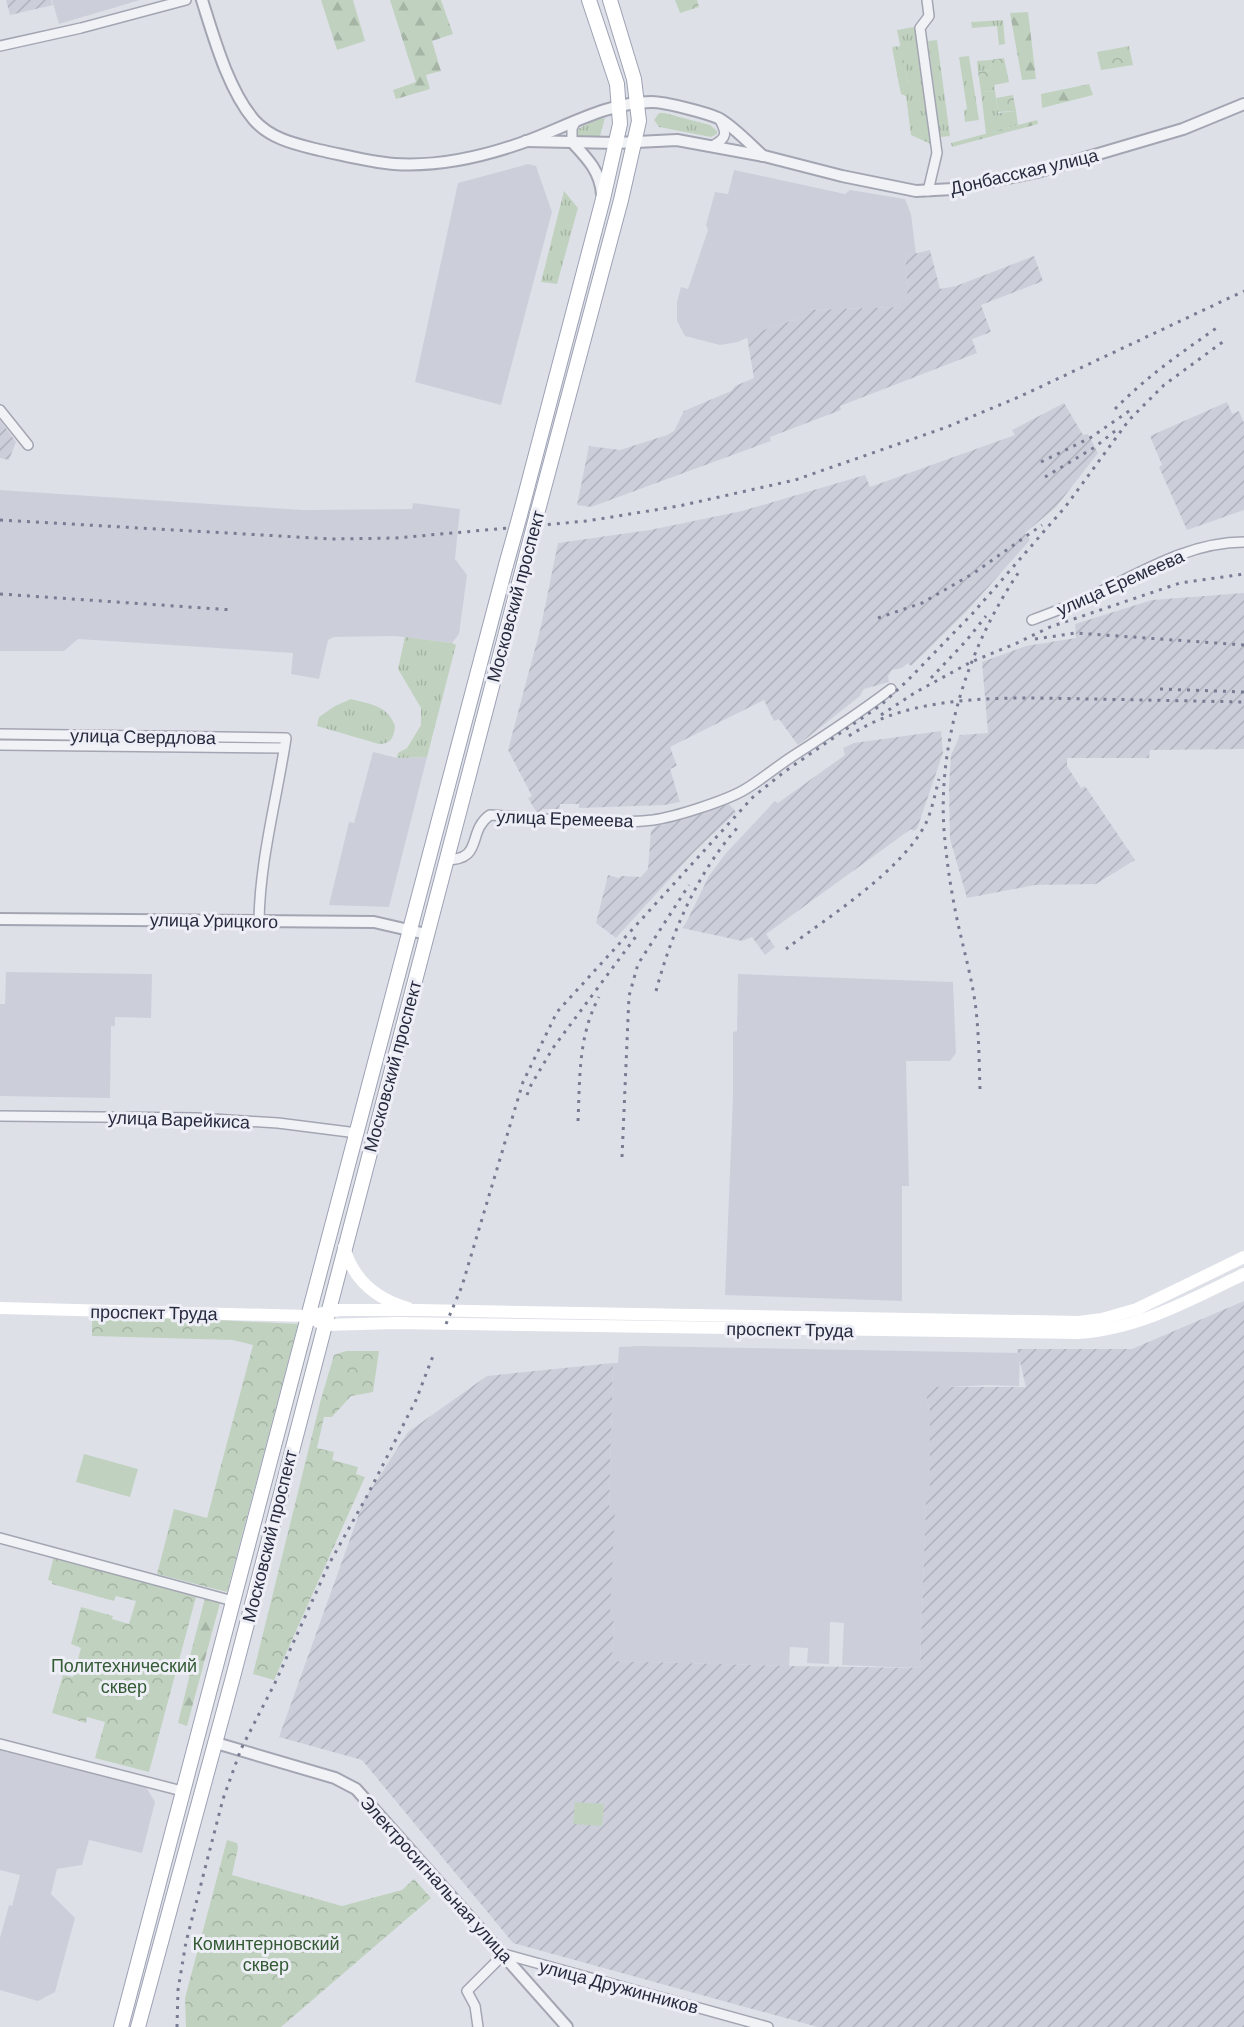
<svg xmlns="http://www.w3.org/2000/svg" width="1244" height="2027" viewBox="0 0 1244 2027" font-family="Barlow,sans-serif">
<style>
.built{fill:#cccfda}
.industrial{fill:url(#industrial-furrows)}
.grass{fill:url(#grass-tufts)}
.forest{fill:url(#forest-firs)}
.park{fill:url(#park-crowns)}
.pitch{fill:#c0d2bf}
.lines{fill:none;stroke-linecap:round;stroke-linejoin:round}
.minor-casing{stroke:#a3a6b2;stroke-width:12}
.tertiary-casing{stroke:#a3a6b2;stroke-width:14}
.primary-casing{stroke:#9da2b4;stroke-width:16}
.minor{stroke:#f1f2f6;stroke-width:9}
.tertiary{stroke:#f1f2f6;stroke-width:10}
.secondary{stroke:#fff;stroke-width:12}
.primary{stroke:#fff;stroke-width:14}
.rail{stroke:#777c92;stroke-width:3;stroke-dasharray:3 6;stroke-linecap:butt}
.primary-bridge-casing{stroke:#9da2b4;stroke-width:16;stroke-linecap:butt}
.primary-bridge{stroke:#fff;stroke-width:14}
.labels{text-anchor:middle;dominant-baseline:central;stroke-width:6;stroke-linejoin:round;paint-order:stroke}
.street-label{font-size:18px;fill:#272b3f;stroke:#eeeff6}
.park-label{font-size:18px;fill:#345b35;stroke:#eeeff6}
</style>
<defs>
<pattern id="industrial-furrows" width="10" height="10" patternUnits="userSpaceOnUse" patternTransform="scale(1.5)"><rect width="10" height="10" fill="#cccfda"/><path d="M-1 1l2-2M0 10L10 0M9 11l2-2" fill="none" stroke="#afb2bc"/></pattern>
<pattern id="grass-tufts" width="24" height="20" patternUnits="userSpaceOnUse" patternTransform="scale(1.5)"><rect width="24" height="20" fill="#c0d2bf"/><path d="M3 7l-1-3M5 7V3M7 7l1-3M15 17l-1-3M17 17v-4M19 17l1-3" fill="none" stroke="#a5b4a5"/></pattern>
<pattern id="forest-firs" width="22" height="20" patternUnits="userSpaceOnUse" patternTransform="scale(1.5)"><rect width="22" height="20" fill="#c0d2bf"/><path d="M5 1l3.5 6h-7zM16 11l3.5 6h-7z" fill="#a5b4a5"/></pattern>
<pattern id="park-crowns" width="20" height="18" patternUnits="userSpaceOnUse" patternTransform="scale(1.5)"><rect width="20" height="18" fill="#c0d2bf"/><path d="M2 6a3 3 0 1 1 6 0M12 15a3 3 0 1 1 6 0" fill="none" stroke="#a5b4a5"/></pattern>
</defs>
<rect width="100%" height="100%" fill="#dee0e8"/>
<g class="built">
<path d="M52 0H140L59 24Z"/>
<path d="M528 164 536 166 552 212 501 405 415 382 458 183Z"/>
<path d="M734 170 845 194 850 190 905 199 911 214 916 254 905 256 908 289 905 307 807 310 804 317 769 328 738 342 720 345 685 336 677 321V302L681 287 688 289 708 230 706 225 715 192 728 194Z"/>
<path d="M0 490 303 510 412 509 413 503 460 509 455 559 467 575 459 634 452 643 395 636 334 637 328 640 319 679 291 674 293 653 78 639 64 651H0Z"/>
<path d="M373 752 397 758 427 757 389 907 329 905 349 822 354 823Z"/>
<path d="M6 972 152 974 151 1018 115 1017V1026H111L110 1098 0 1096V1004H5Z"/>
<path d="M738 974 953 982 956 1053 950 1061H906L909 1186H902V1301L725 1295 733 1096V1032L737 1031Z"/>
<path d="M639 1346 1020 1353 1019 1386 988 1385 927 1388V1400L930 1408V1495L926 1502 920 1668 842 1665 844 1623 830 1622 829 1664 807 1663 808 1648 790 1647 789 1666 612 1661 614 1612H610L609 1510 613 1363H618L619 1347Z"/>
<path d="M0 1749 146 1787 155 1802 142 1853 89 1840 82 1865 57 1869 51 1894 75 1918 55 1992 38 2001 0 1990V1938L9 1905 12 1906 20 1875 0 1870Z"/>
</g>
<g class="industrial">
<path d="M6 0H51L53 5 10 15Z"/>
<path d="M930 250 940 289 956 286 1034 256 1043 281 981 305 991 332 972 339 977 353 840 406 841 410 770 437 771 441 591 507 577 505 589 446 620 450 667 435 674 431 684 411 731 391 735 386 754 378 747 337 769 328 804 317 806 310 904 307 908 289 905 256Z"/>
<path d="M1227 402 1232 414 1239 411 1244 423V510L1187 530 1159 467 1162 465 1150 436Z"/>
<path d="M1064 403 1083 435 1088 434 1098 453 1056 507 1025 533 1030 540 966 612 911 666 908 663 902 668 892 670 888 676 889 682 864 689 860 696 798 745 779 719 774 721 764 700 670 747 677 766 670 769 680 802 664 805 579 808V804H560L559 809H543L537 813 528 798 532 796 508 750 541 626 558 543 650 530 742 511 865 475 870 487 1015 435 1012 430Z"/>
<path d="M0 420 16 442 9 460 0 458Z"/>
<path d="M1244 593V749L1150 750 1149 758H1067V766L1081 788 1085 786 1135 860 1096 884 1035 885 967 898 950 839 949 787 951 755 960 735 988 733 982 662 1026 646 1076 638 1075 624 1152 600Z"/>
<path d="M941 731 943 753 917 829 913 831 911 829 766 934 775 947 765 955 752 937 742 941 682 928 686 923 709 876 726 853 775 801 778 803 845 755 843 748 854 743Z"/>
<path d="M726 801 736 812 694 852 616 938 596 923 608 875 619 878 621 876 641 877 648 869 651 831 656 826 666 824Z"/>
<path d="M1244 1301V2027H818L513 1943 362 1760 279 1737 364 1500 408 1432 487 1376 613 1363 609 1510H615L610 1611 614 1612 612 1661 789 1666 920 1668 926 1501 930 1495V1408L927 1400V1387H1026L1017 1349H1132Z"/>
</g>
<g class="grass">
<path d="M1003 20 1005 44 999 45 997 26 972 28 971 22Z"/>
<path d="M914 27 919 45 933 145 911 135 906 96 901 94 899 85 908 83 897 30Z"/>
<path d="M937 40 950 136 940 137 928 41Z"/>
<path d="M969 56 979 120 965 122 964 110 967 109 959 57Z"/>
<path d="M990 60 991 70 978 72 977 61Z"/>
<path d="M995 91 998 113 1016 111 1018 125 986 134 981 92Z"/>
<path d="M659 113H664L710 125 717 131V134L711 137 659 127 654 120Z"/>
<path d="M605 118 600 136 576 137 578 129 595 120Z"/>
<path d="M564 191 578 208 557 284 541 282Z"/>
<path d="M405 637 452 643 456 645 427 757 397 758 398 753 407 748 421 725V708L398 669Z"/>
<path d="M351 699C369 704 388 705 395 726 394 737 391 744 379 744L317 726 319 717 335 706Z"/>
</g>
<g class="forest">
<path d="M321 0H353L365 41 337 50Z"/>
<path d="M390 0H441L453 34 432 41 441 71 426 75 430 89 396 99 393 90 416 82Z"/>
<path d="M1028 12 1036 79 1022 80 1010 13Z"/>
<path d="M1089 84 1093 95 1042 108 1041 94Z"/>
<path d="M1037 120 1038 124 952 147 951 143Z"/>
<path d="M205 1598 220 1603 187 1726 178 1723 189 1678V1660Z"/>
</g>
<g class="park">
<path d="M675 0H697L699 7 680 13Z"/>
<path d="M901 46 908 84 899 85 892 47Z"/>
<path d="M1129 46 1133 65 1101 70 1097 52Z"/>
<path d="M1004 58 1009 82 994 85 995 91 981 92 978 72 991 70 990 60Z"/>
<path d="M1013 95 1016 111 998 112 996 98Z"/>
<path d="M92 1314 298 1324 227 1592 157 1574 174 1509 207 1518 253 1345 233 1340 92 1336Z"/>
<path d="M346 1351H379L373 1392 351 1396 332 1417H324L317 1448 334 1452 332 1460 358 1467 356 1474 365 1477 274 1680 253 1674 321 1399 334 1355Z"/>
<path d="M54 1556 196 1597 149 1772 95 1758 105 1722 87 1717 86 1723 52 1713 63 1675 73 1677 81 1648 71 1644 81 1607 113 1616 112 1619 129 1624 136 1601 116 1596 114 1601 52 1584V1581L48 1580Z"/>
<path d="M227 1840 237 1843 238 1848 232 1875 342 1906 402 1890 414 1879 431 1898 281 2027H186L185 1998Z"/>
</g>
<g class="pitch">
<path d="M84 1454 138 1469 130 1497 76 1482Z"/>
<path d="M575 1802 604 1804 602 1826 573 1824Z"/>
</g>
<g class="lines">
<defs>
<g id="minor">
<path d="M927 0 929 16 920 28 937 153 928 191"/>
<path d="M0 46 81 28 186 0"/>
<path d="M572 142V128L576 121"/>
<path d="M712 146C728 138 727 133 719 118"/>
<path d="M0 410 28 445"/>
<path d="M1032 620C1048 614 1064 608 1080 601 1133 578 1184 542 1244 542"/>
<path d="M0 734 286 738C277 799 260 858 259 921"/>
<path d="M0 745 284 748"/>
<path d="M445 860C485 860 466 832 490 815 543 818 599 826 653 820 675 817 725 801 744 790 761 780 776 767 793 756 826 735 859 713 891 689"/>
<path d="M0 1116 197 1118 278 1123 357 1133"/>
<path d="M0 1538 233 1601"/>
<path d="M0 1744 182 1791"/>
<path d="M478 2027 475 2006 467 1991 504 1954 768 2027"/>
</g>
<g id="tertiary">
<path d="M202 0C214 38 228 89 254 120 271 139 295 144 319 150 344 155 368 162 394 164 439 167 486 156 527 141 568 126 608 102 652 102 665 102 707 113 718 118 731 124 752 146 763 156"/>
<path d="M526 141 616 143 677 140 764 156 842 176 916 191 953 189 1037 172 1183 129 1244 104"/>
<path d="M572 142C587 158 600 171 602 194"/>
<path d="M0 919 374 922 426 934"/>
<path d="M216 1743 335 1778 356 1789 567 2027"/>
</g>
<g id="primary">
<path d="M537 514 621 200 639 121 634 79 610 0"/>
<path d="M520 515 603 199 620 124 617 84 589 0"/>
<path d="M121 2027 506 565"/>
<path d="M138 2027 233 1677 524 564"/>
</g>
</defs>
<use href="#minor" class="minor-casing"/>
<use href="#tertiary" class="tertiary-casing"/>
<use href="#primary" class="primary-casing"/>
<use href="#minor" class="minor"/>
<use href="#tertiary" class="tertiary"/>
<g class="secondary">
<path d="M344 1247C353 1279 376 1299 408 1308"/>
<path d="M0 1308 308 1316 339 1310H418L1079 1322 1102 1319 1137 1309 1244 1257"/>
<path d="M317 1321 324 1325 396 1323 1078 1333C1138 1329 1191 1300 1244 1274"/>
</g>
<use href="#primary" class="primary"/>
<g class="rail">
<path d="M1115 409C1146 377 1182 352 1218 327"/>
<path d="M1041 462 1090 438 1132 409"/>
<path d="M1045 477 1095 447 1115 431"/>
<path d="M0 520 332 539 396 538 587 521 679 506 795 480 947 427 1021 396 1244 291"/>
<path d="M0 594 233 610"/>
<path d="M878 618 922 603 974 573 1042 525"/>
<path d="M1035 639 1076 633 1244 645"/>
<path d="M931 678 966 641 986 616"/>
<path d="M1160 689 1244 692"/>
<path d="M881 715 916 692 971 662 1017 643 1050 627 1180 583 1244 574"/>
<path d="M849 736C915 691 1017 698 1093 699 1144 700 1194 701 1244 702"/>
<path d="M786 949C828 917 902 871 926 823 932 810 935 794 939 779"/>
<path d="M656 991C672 932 697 873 738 827"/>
<path d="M980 1089C979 1060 979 1031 975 1002 970 969 960 937 954 904 950 883 947 862 945 841 935 748 968 645 1021 569"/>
<path d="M527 1095 531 1085 553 1048 637 935"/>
<path d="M578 1121C580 1078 578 1036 599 997"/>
<path d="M622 1157 629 996 638 964 689 885"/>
<path d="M446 1324 462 1286 523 1082 557 1012 753 797 784 772 881 705 907 681 974 612 1066 506 1129 420 1164 385 1224 341"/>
<path d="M177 2027 178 1990 186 1942 223 1799 241 1749 275 1683 329 1564 367 1496 416 1400 433 1356"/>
</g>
<defs>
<g id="primary-bridge">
<path d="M524 564 537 514"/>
<path d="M506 565 520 515"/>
</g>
</defs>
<use href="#primary-bridge" class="primary-bridge-casing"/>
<use href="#primary-bridge" class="primary-bridge"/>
</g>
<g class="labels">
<g class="street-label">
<text transform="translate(1024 171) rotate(-13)">Донбасская улица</text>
<text transform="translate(1120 582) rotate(-24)">улица Еремеева</text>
<text transform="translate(515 596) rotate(-75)">Московский проспект</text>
<text transform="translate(143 736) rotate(1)">улица Свердлова</text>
<text transform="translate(565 818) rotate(2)">улица Еремеева</text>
<text transform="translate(214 920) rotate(1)">улица Урицкого</text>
<text transform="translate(392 1066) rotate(-75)">Московский проспект</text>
<text transform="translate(179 1119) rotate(2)">улица Варейкиса</text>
<text transform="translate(154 1312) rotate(1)">проспект Труда</text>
<text transform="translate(790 1329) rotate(1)">проспект Труда</text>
<text transform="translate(269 1536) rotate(-76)">Московский проспект</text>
<text transform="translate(437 1879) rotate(48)">Электросигнальная улица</text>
<text transform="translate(619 1986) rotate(15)">улица Дружинников</text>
</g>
<g class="park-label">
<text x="124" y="1665">Политехнический<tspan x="124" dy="21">сквер</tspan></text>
<text x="266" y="1943">Коминтерновский<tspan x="266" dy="21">сквер</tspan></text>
</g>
</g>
</svg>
